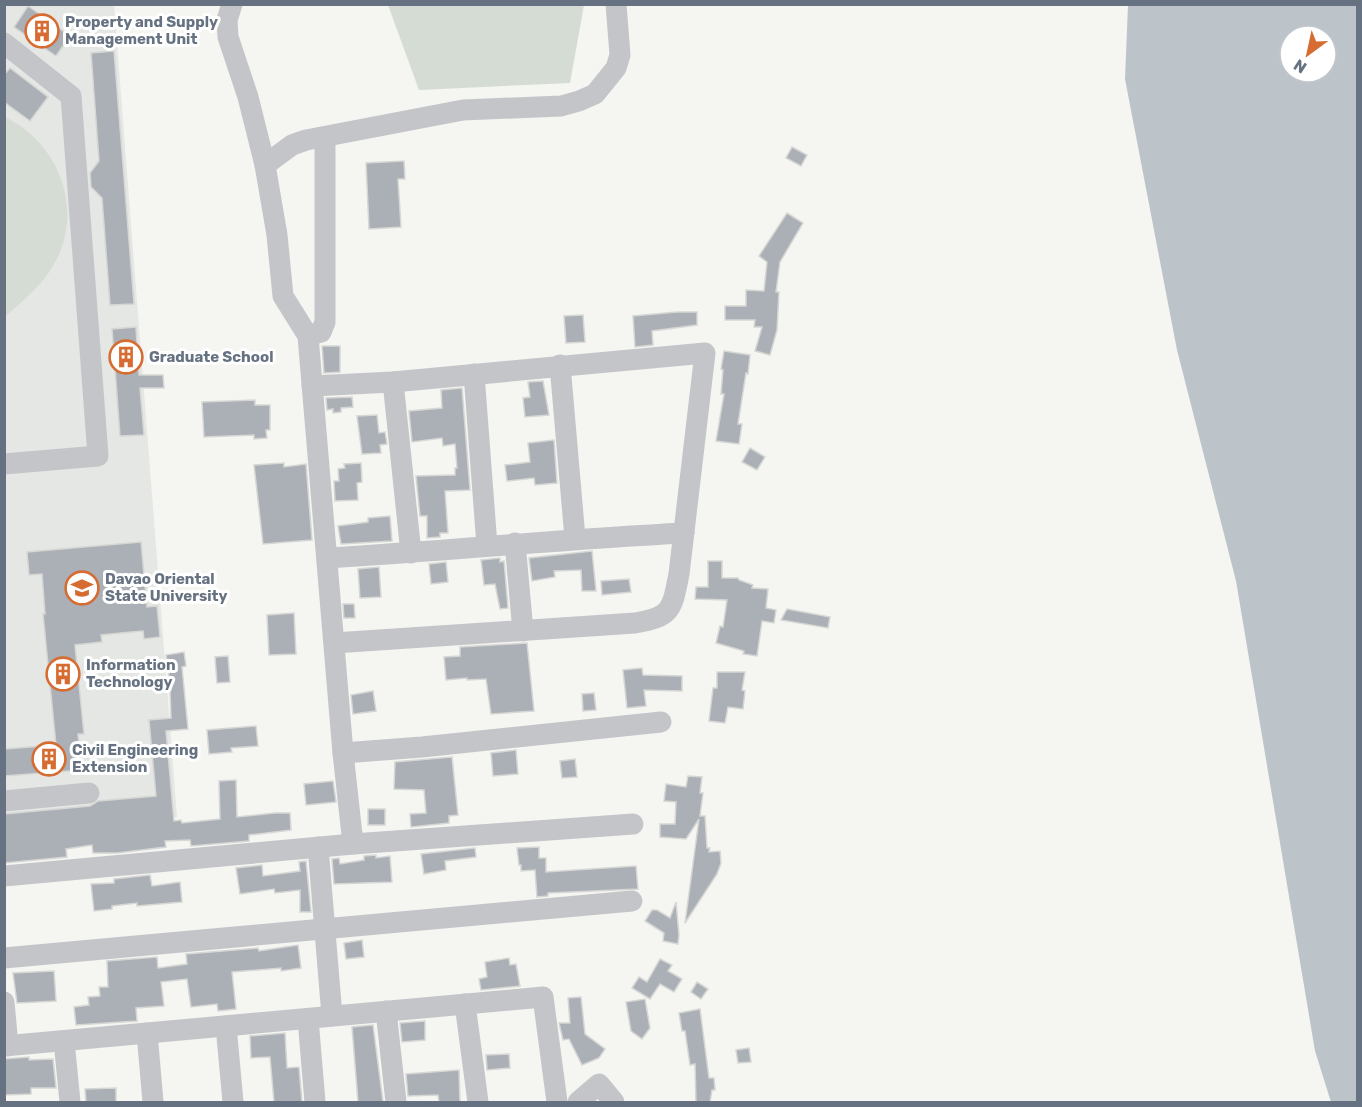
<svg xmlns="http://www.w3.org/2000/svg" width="1362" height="1107" viewBox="0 0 1362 1107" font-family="Rubik,sans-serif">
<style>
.built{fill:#e5e7e5}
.green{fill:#d5dcd3}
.water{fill:#bdc4c9;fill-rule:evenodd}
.building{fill:#aab0b6;stroke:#d6d6d4;stroke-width:1.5}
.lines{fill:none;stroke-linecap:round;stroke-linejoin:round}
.minor{stroke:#c3c5c9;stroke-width:21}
.labels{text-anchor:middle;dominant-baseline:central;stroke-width:6;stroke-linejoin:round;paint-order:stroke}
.poi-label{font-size:15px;font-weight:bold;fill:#667281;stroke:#fff;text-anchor:start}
</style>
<rect width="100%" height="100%" fill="#f5f5f2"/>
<path class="built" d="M5 5H114L177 817 5 832Z"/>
<g class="green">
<path d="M388 5H584L570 83 419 90Z"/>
<path d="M5 117C59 143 85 210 54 264 42 286 22 301 5 317Z"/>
</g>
<path class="water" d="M1128 5H1357V1102H1331L1315 1051 1236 581 1177 350 1125 79ZM1290 36H1326V72H1290Z"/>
<g class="building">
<path d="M28 6 70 36 56 56 14 27Z"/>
<path d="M114 51 134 304 110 305 102 198 91 187 90 173 99 161 91 53Z"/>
<path d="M10 68 48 97 30 121 4 102V75Z"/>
<path d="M792 147 807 155 801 166 786 158Z"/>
<path d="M404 161 405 179H398L401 227 369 229 366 163Z"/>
<path d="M787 213 803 223 780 262 776 292H779L777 330 770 355 755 351 762 327H754L755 320H725V306H746V290L764 291 767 262 759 256Z"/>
<path d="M677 312H697V325L652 331 653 345 635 347 633 316Z"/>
<path d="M583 315 585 342 566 343 564 316Z"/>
<path d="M136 327 139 375H163L164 388H140L144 435 120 436 112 329Z"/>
<path d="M322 346H340V372L324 373Z"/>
<path d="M724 351 750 355 748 374 746 373 738 424H742L739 444 716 441 724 394H721L723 370 721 369Z"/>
<path d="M543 381 549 415 525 417 523 398 530 397 528 382Z"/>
<path d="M462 388 470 490 445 491 448 533H440V537L427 538V516H420L416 476 455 475V468H457L455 444 443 446 442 438 412 442 409 411 442 408 441 390Z"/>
<path d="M352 397 353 407 341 408V412L333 413V409L327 410 326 398Z"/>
<path d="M255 400V405H270V430H266L267 438 254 439V435L204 437 202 402Z"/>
<path d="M377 415 379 433 385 432 387 444 380 445 381 453 362 454 357 416Z"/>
<path d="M554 440 557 483 535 485 534 478 507 481 505 465 530 462 528 443Z"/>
<path d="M750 448 765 457 757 470 742 462Z"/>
<path d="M284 463V467L306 464 312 540 263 544 254 465Z"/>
<path d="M361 463 362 482 357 483 358 500 335 501 334 481H339L338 469 345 468 344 464Z"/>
<path d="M390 516 392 541 341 544 338 526 368 522V518Z"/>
<path d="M141 542 147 607 157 606 160 637 144 639 143 631 131 632 101 635 102 642 75 645 84 734H78L82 770 4 776V749L56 745 43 614H45L42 574 29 575 27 552Z"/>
<path d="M592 551 596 591H582L581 570 554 571 555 577 532 581 529 558Z"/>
<path d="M500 558V562L504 561 508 608 500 609 495 584 484 585 481 560Z"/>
<path d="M708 561H722V578H738L739 580 753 585 752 588 768 589 766 608 776 610 774 623 762 621 757 656 743 654 744 651 716 643 720 626 723 627 727 600 695 599 696 587H708Z"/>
<path d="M446 562 448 582 431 584 429 564Z"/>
<path d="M379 567 381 597 360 598 358 569Z"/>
<path d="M629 579 631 592 602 595 601 581Z"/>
<path d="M343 604H354L355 618H344Z"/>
<path d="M787 609 830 617 828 628 781 620Z"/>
<path d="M294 613 296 654 269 655 267 615Z"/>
<path d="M527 643 534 711 491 714 486 679 467 680V678L446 680 444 657 460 656V647Z"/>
<path d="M184 652 186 666 182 667 188 729 166 731 174 821 181 820 182 823 220 819 219 781 236 780 237 817 275 813H290L291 830 249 835V841L191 846 190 840 165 841 166 847 117 853H93L92 845 66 849 67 857 4 863V814L90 806 98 801 156 796 149 720 171 718 170 690H171L166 655Z"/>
<path d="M228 656 230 682 217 683 215 657Z"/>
<path d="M642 668 643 675 682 676V691L644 690 646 706 627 708 623 670Z"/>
<path d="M717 672H745L742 690 745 691 743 709 728 707 725 723 709 721 713 688H717Z"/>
<path d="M373 691 376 711 353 714 351 695Z"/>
<path d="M594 693 596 710 583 711 582 694Z"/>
<path d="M256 726 258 746 231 748 232 752 209 754 207 730Z"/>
<path d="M516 750 518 774 493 776 491 753Z"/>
<path d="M452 757 458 815 449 816V823L411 827 410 814 426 813 424 790 394 789 395 762Z"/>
<path d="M575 759 577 777 562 778 560 761Z"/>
<path d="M688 776 702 777 700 793H703L700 816H705L707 848H710L709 852 720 851 721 863 717 874 685 923 699 819 686 839 660 837V824H675L676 802 664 801 666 784 686 787Z"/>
<path d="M333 781 336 802 306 805 304 784Z"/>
<rect x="368" y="809" width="17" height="16"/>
<path d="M539 847V858H546V872L636 866 638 889 548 893V896L537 897 535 870 521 871V865H519L517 848Z"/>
<path d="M475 848 476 857 445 861 446 870 424 874 421 854Z"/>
<path d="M376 855V858L390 856 392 882 334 884 332 859 339 858 340 864 364 860V856Z"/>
<path d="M306 861 311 912H300V890L275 893 274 889 240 894 236 868 262 865 263 876 300 871 299 862Z"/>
<path d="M150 875 152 886 180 882 182 902 137 906V903L112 906V909L94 911 91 884 114 883V879Z"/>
<path d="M676 902 679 935 678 944 663 941 664 933 645 921 652 910H657L670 918Z"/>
<path d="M362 940 364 957 346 959 344 943Z"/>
<path d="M298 945 301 968 281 971V968L232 972 236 1009 218 1011 217 1004 191 1007 187 979 161 982 164 1006 136 1008 137 1021 76 1025 74 1007 89 1005 88 997 100 996 99 987H108L107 961 157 957 158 968 187 964 186 954 258 948 259 951Z"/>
<path d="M509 958 510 965 516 964 520 986 481 990 479 979 487 977 485 962Z"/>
<path d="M660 959 672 965 668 971 682 979 674 992 660 984 650 999 632 988 639 977 647 982Z"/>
<path d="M54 971 56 1001 17 1003 13 973Z"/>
<path d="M697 982 708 989 701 999 691 992Z"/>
<path d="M581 997 585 1034 605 1049 599 1058 582 1065 569 1039 563 1040 559 1023H570L568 998Z"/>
<path d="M645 999 650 1028 642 1039 631 1031 626 1002Z"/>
<path d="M700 1009 709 1078H714L715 1090H712L710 1102H696L695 1064 690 1065 685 1031H682L679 1013Z"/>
<path d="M425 1021V1040L402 1042 400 1023Z"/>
<path d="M373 1025 383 1102H358L352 1027Z"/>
<path d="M285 1033 287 1068 299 1067 302 1102H274L270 1057 251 1058 250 1036Z"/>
<path d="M749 1048 751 1062 738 1063 736 1050Z"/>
<path d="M509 1054 510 1068 487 1070 486 1055Z"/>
<path d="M29 1057V1060L53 1059 56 1088H31V1094L4 1095V1059Z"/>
<path d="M459 1070 460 1102H439L438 1095 408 1096 406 1074Z"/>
<path d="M116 1088V1102H86L85 1089Z"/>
</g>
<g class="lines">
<g class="minor">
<path d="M232 4 227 20 228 37 248 97 265 165 277 235 283 296 308 336 343 753 353 844"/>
<path d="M4 43 71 96 98 456 4 464"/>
<path d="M265 165 292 145 306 140 463 110 561 106 579 101 595 94 616 68 620 55 616 4"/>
<path d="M308 336 321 332 325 322V137"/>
<path d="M560 365 575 538"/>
<path d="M474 374 487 546"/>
<path d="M393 382 411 553"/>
<path d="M312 386 393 382 705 353 679 574C672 608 673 617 635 623L334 643"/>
<path d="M515 543 523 631"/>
<path d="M327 558C446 551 565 539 684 533"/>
<path d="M343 753 422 747 661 722"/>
<path d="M4 801 89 793"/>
<path d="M318 847 332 1016"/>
<path d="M4 876 353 844 633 824"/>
<path d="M4 958 632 901"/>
<path d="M4 1002 8 1046"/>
<path d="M465 1004 478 1102"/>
<path d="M386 1011 396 1102"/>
<path d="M308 1019 315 1102"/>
<path d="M226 1026 233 1102"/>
<path d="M147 1033 153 1102"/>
<path d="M64 1041 70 1102"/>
<path d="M4 1046 543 997 557 1102"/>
<path d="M578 1102 599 1084 614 1102"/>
</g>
</g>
<defs>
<symbol id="building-ring" viewBox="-11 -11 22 22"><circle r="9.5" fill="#fff" stroke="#d66c31" stroke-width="1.5"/><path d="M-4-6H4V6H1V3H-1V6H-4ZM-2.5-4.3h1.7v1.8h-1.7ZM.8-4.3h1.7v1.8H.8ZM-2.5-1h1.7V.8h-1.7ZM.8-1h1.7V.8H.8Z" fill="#d66c31"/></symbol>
<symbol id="university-ring" viewBox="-11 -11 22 22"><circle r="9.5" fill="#fff" stroke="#d66c31" stroke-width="1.5"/><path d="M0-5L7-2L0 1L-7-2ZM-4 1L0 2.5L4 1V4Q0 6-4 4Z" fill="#d66c31"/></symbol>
</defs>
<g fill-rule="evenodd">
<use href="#building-ring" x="23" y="12" width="38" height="38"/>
<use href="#building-ring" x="107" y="338" width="38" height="38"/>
<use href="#university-ring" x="63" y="569" width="38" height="38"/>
<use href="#building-ring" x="44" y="655" width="38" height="38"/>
<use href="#building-ring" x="30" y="740" width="38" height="38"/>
</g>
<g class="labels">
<g class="poi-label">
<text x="65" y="22">Property and Supply<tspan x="65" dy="17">Management Unit</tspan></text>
<text x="149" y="357">Graduate School</text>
<text x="105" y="579">Davao Oriental<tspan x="105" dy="17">State University</tspan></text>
<text x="86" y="665">Information<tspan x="86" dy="17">Technology</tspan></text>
<text x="72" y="750">Civil Engineering<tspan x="72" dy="17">Extension</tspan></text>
</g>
</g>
<rect width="1362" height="1107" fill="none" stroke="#667281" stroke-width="12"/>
<g transform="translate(1308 54) rotate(213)"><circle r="28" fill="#ffffff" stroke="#c2c7cd" stroke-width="1.5"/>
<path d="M0-4.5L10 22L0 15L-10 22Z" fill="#d66c31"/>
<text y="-9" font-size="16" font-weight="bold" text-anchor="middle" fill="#667281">N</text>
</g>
</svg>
